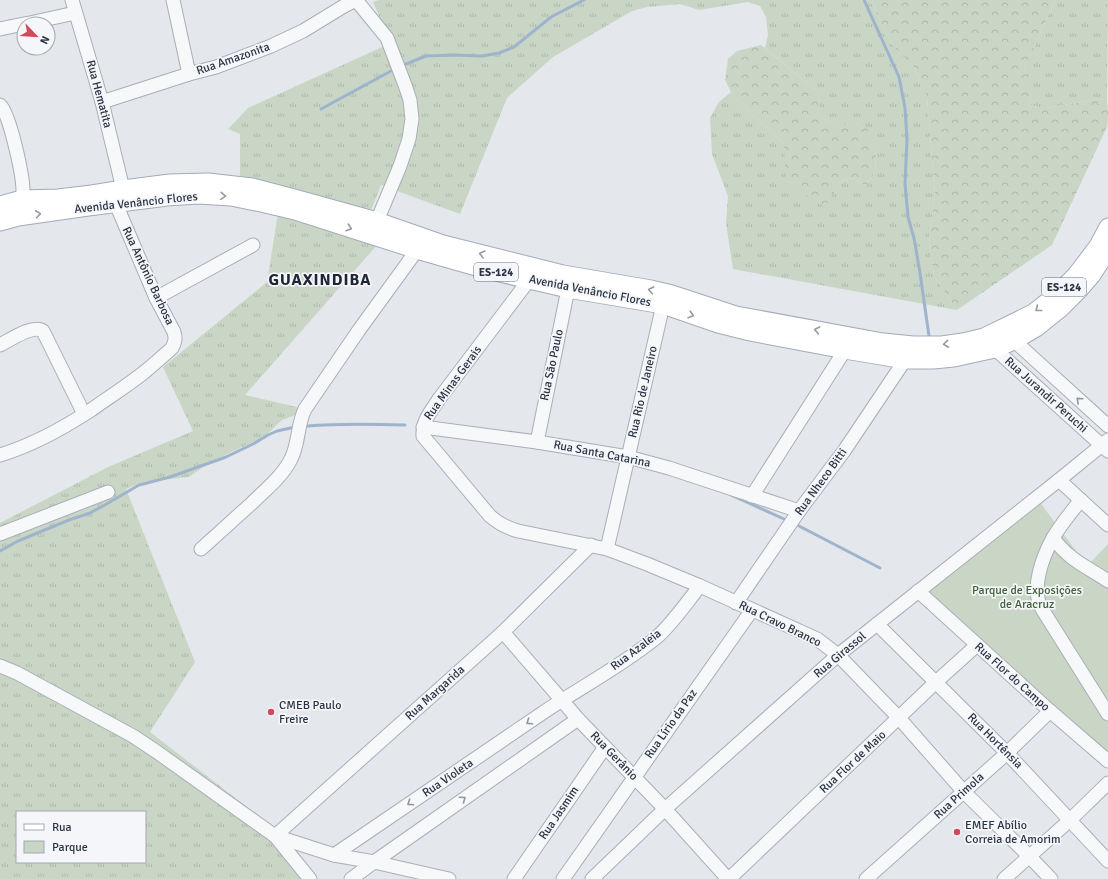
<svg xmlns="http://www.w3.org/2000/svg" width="1108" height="879" viewBox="0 0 1108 879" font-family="Signika,sans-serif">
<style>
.grass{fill:url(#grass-tufts);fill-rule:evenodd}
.forest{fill:url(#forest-crowns)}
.park{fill:#c9d6c5}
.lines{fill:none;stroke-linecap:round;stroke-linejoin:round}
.stream{stroke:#9fb4cc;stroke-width:3}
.minor-casing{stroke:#a9aeb7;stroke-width:15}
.major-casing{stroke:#a3abb8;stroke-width:19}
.minor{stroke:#f7f8fa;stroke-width:13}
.major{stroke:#fff;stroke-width:17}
.oneway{stroke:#959aa2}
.oneway2{stroke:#9196a0}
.poi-dot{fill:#d1495b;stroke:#f4f6f9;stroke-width:1.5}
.labels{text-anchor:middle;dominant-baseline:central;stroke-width:3.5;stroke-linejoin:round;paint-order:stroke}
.shield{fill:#f4f6f9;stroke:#676e7b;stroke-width:1}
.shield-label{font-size:11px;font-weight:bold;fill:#2b3445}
.street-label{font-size:12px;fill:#2b3445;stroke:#f4f6f9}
.park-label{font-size:12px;fill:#3f6138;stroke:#f4f6f9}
.poi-label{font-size:12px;fill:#2b3445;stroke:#f4f6f9;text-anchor:start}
.district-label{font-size:16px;font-weight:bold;letter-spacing:1px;fill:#1d2536;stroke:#f4f6f9}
</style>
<defs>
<pattern id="grass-tufts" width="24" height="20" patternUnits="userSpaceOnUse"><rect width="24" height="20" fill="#c9d6c5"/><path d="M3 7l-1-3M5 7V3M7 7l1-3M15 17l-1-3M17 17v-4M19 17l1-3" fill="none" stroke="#adb8ab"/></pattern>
<pattern id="forest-crowns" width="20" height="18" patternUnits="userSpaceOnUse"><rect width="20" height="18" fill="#c9d6c5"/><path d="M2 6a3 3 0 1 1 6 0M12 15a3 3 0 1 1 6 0" fill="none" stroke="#adb8ab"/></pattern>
</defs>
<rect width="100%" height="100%" fill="#e4e7ec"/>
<g class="grass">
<path d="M379 0H872L879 19 887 35 895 48 914 67 927 97 935 196 929 237 934 276 957 310 733 269 726 223 728 196 712 154 710 118 719 102 731 92 733 96 784 144 824 207 841 181 852 178 867 186 875 171 876 154 866 129 856 124H834L818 117 819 93 765 48 768 35 766 17 760 6 748 2 699 10 680 4 647 7 632 11 553 57 507 98 460 214 381 185 370 213 240 176V134L228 129 248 108 391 43 373 2Z"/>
<path d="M1055 0H1108L1107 99 1092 100 1046 108 1033 106 1030 100 1024 70Z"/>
<path d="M278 213 377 245 245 395 309 410 282 420 264 437 212 461 189 477 143 482 126 489 195 662 150 732 265 821 316 879H0V523L108 467 193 431 163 367 267 282ZM17 812H145V862H17Z"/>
</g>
<g class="forest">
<path d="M872 0H1055L1024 70 1034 93 1030 100 1033 106 1046 108 1092 100 1107 99 1108 116 1107 127 1052 245 957 310 934 276 929 237 935 196 927 97 914 67 895 48 887 35 879 19Z"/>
<path d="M761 45 819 93 818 117 834 124H856L867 129 876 154 875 171 867 186 852 178 841 181 825 207 786 183 784 144 733 96 725 80 728 59 737 51Z"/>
</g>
<path class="park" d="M1039 501 1087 566 1108 544V757L922 594Z"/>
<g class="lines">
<g class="stream">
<path d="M864 0 899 77 905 108 907 139 905 184 908 217 914 238 920 273 929 336"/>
<path d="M406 64 426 56 454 55 482 56 499 53 514 47 551 17 584 0"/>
<path d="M321 109 391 71"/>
<path d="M308 426C340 423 372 424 405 425"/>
<path d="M731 495 784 519"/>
<path d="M799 526 880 568"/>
<path d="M0 551 18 541 69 520 90 513 103 506 139 485 170 477 226 457 253 444 268 435 277 431 295 427"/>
</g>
<defs>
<g id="minor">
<path d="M72 0 102 102 123 189"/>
<path d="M173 0 189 74"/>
<path d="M356 0 387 38 405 85 410 100 412 119 409 139 400 166 377 221"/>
<path d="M25 24 75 13"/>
<path d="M0 29 24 24"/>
<path d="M102 102 189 74 216 67 271 46 303 31 344 6 356 0"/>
<path d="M0 105C10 114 23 176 23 191 23 197 22 202 20 207"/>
<path d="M529 280 439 399C431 412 422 420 423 436L490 516C499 524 507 528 518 531L607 549 647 564 700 586 817 639 838 655 899 718 964 792 1029 856 1051 879"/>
<path d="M156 298 253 245"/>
<path d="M1009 336 1108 426"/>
<path d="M989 343 995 349 1108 451"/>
<path d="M0 345C10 340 33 324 43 331L84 414"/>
<path d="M423 427 537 442 628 457 669 468 799 511"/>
<path d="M537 442 568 289"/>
<path d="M0 455C33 445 62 429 91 410 108 398 125 387 142 374 152 366 162 357 172 348 175 342 176 339 174 332L156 298 116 204"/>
<path d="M1059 480 1108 525"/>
<path d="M752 496 845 350"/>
<path d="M1081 500C1071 512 1061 524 1053 538 1043 556 1030 589 1042 609L1108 714"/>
<path d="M0 534 108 492"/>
<path d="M1053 538C1070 561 1086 566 1108 581"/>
<path d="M201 549C218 534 234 519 251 504 265 490 282 477 291 459 299 444 297 425 305 409L359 330 417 250"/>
<path d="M607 549 663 305"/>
<path d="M918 591 1050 711 1108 761"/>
<path d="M736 603 799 511 844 451 905 360"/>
<path d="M877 624 1007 753 1108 861"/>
<path d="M503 632 578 719 605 747 665 809 728 879"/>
<path d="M0 666 17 673 133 736 157 752 275 836 310 879"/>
<path d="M275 836 503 632 591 545"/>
<path d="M275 836 334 855 374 862 449 879"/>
<path d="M334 855C403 808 472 761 541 714 579 688 622 666 657 637 672 624 687 602 700 586"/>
<path d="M351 879 374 862 578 719"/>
<path d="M514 879 605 747"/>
<path d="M563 879 752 610"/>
<path d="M592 879 665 809 838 655 1059 480 1108 440"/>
<path d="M729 879 936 682 977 645"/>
<path d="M866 879 1007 753 1050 711"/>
<path d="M1004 879 1070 820 1108 783"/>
</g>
<g id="major">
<path d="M0 205 22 199 58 198 92 194 123 189 170 183 208 182 252 187 294 198 377 221 443 244 563 274 651 289 672 294 736 315 883 342 913 345H942L963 342 984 337 1033 313 1056 295 1076 275 1098 246 1108 227"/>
<path d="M0 222 18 217 88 207 167 197 198 195 231 197 261 203 295 211 417 250 480 268 529 280 568 289 663 305 718 324 750 332 845 350 905 360H933L954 358 995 349 1014 341 1036 328 1061 308 1079 290 1092 275 1106 253"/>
</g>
</defs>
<use href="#minor" class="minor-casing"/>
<use href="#major" class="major-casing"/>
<use href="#minor" class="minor"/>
<use href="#major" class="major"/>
</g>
<defs><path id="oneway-chevron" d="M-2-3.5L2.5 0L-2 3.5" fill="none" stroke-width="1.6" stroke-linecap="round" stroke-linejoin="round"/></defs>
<g class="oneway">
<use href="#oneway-chevron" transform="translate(223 196) rotate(3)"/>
<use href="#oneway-chevron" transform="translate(38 214) rotate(-8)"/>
<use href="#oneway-chevron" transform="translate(349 228) rotate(18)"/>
<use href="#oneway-chevron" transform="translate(482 254) rotate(-166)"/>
<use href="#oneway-chevron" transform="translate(651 290) rotate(-169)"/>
<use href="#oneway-chevron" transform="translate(1038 309) rotate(142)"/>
<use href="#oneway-chevron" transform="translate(691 315) rotate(18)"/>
<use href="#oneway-chevron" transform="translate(817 330) rotate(-169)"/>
<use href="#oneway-chevron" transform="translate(946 344) rotate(174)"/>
</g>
<g class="oneway2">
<use href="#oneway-chevron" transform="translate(1079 400) rotate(-138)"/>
<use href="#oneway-chevron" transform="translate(529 722) rotate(146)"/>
<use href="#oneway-chevron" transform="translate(463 799) rotate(-35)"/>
<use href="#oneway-chevron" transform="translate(410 803) rotate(146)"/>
</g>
<g class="poi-dot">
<circle cx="271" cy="712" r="4"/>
<circle cx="957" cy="832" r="4"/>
</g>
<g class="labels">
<g class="shield">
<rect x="474" y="263" width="44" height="18" rx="3"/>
<rect x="1042" y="278" width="44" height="18" rx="3"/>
</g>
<g class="shield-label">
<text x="496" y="272">ES-124</text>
<text x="1064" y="287">ES-124</text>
</g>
<g class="street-label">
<text transform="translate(233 59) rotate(-19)">Rua Amazonita</text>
<text transform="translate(99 94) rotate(75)">Rua Hematita</text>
<text transform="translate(136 203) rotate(-6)">Avenida Venâncio Flores</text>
<text transform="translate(148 276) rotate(65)">Rua Antônio Barbosa</text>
<text transform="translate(590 291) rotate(11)">Avenida Venâncio Flores</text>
<text transform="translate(552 365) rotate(-78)">Rua São Paulo</text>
<text transform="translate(453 383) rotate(-54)">Rua Minas Gerais</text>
<text transform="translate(643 392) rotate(-77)">Rua Rio de Janeiro</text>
<text transform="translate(1046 395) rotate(42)">Rua Jurandir Peruchi</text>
<text transform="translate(602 454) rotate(11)">Rua Santa Catarina</text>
<text transform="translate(821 482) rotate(-54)">Rua Nheco Bitti</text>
<text transform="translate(780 624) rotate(26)">Rua Cravo Branco</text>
<text transform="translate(636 650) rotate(-37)">Rua Azaleia</text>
<text transform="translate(840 655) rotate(-40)">Rua Girassol</text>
<text transform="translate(1012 677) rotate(42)">Rua Flor do Campo</text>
<text transform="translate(435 693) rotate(-42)">Rua Margarida</text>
<text transform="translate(671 724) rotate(-55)">Rua Lírio da Paz</text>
<text transform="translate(995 741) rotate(45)">Rua Hortênsia</text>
<text transform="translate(614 756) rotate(46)">Rua Gerânio</text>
<text transform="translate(853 762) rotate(-43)">Rua Flor de Maio</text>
<text transform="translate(448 778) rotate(-34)">Rua Violeta</text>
<text transform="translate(959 796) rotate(-42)">Rua Primola</text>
<text transform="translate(559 813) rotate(-56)">Rua Jasmim</text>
</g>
<g class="park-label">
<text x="1027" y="590">Parque de Exposições<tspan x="1027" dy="14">de Aracruz</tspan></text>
</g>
<g class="poi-label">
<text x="279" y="705">CMEB Paulo<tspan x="279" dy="14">Freire</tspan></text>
<text x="965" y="825">EMEF Abílio<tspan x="965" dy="14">Correia de Amorim</tspan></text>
</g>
<g class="district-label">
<text x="320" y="280">GUAXINDIBA</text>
</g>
</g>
<rect x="16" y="811" width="130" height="52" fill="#f4f6f9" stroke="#a4a8b1"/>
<rect x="24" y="824" width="20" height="6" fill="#ffffff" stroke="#a4a8b1"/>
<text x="52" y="831" font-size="12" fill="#2b3445">Rua</text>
<rect x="24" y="841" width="20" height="12" fill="#c9d6c5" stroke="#a4a8b1"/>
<text x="52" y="851" font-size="12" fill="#2b3445">Parque</text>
<g transform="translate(36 36) rotate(115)"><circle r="19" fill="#f4f6f9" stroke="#a4a8b1"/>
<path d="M0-3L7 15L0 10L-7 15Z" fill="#d1495b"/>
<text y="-6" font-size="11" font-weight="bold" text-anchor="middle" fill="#2b3445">N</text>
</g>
</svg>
